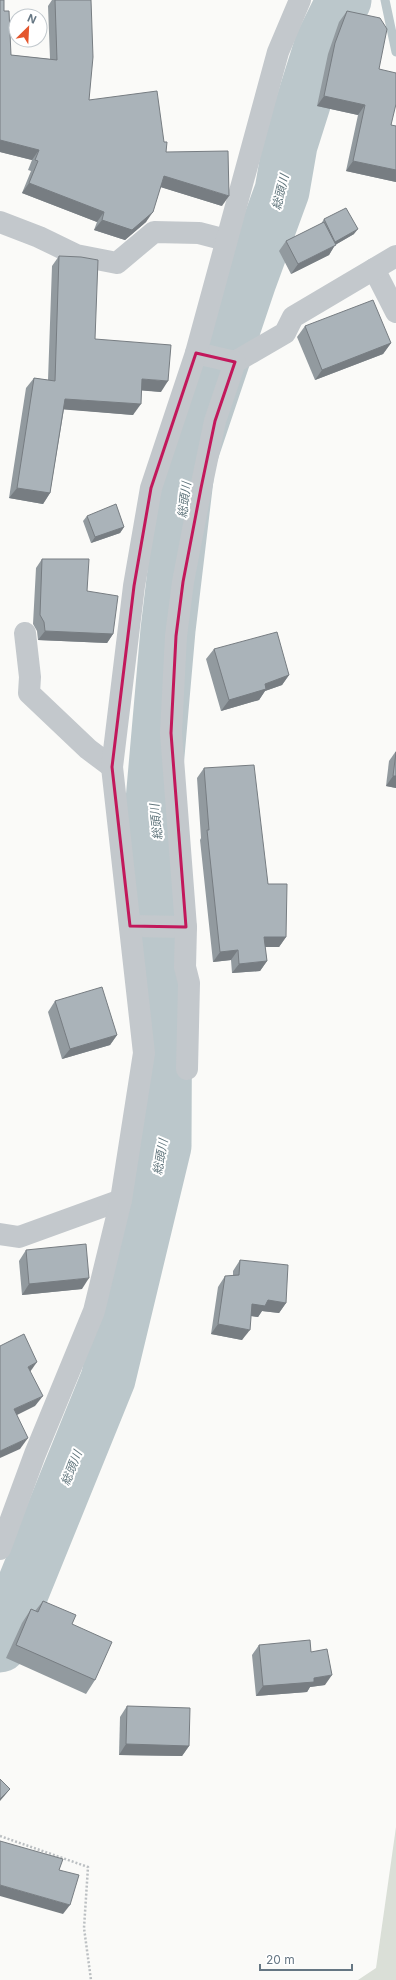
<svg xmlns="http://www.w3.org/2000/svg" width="396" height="1980" viewBox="0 0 396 1980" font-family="Inter,'Noto Sans JP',sans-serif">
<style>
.green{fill:#dadfd7}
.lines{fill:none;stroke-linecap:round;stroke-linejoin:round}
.stream{stroke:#bbc7cb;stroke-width:9}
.river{stroke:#bbc7cb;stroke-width:55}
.path{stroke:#bbbfc2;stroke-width:2.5;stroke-dasharray:2 2;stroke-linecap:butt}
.street{stroke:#c3c8cc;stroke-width:22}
.wall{fill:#929a9f}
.shaded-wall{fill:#777d82}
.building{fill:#aab3b9;stroke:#777d82}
.marked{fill:none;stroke:#c2185b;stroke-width:3;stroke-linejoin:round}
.labels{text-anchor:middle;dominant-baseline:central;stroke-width:4;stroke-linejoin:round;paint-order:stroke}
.water-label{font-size:12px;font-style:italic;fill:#60757c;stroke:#fff}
</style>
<rect width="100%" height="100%" fill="#fafaf8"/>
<path class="green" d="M396 1827V1980H358L376 1968Z"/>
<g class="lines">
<path class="stream" d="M385 0 396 52"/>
<path class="river" d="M0 1645 108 1379 164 1146 165 914 153 801 168 630 188 462 249 281 282 191 290 145 322 44 344 0"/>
<path class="path" d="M0 1836 88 1867 84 1928 91 1980"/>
<g class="street">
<path d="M0 222 39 237 76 255 117 263 154 232 199 233 226 240"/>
<path d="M374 269 396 312"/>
<path d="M196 353 235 362 285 333 293 317 396 256"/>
<path d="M25 633 30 677 29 693 88 749 112 767"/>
<path d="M130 926 186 927 171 733 176 636 183 582 201 488 215 421 235 362"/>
<path d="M186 927 185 967 189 983 187 1069"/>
<path d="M0 1234 19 1237 121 1200"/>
<path d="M0 1549 35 1454 94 1311 121 1200 144 1053 112 767 134 586 151 488 196 353 278 52 300 0"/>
</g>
</g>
<g class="wall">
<path d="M52 0H91L89 100 164 142 166 152 222 206 161 187 146 222 125 240 94 230 97 222 22 193 31 171 28 170 32 160 0 152 4 11 11 55 50 59 48 6Z"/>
<path d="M347 11 379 69 391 125 396 126V182L346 171 358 115 317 106 328 54 339 22Z"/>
<path d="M324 219 354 234 335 245 329 255 291 274 279 251 286 241 321 224Z"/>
<path d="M59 256 95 339 161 392 142 390 133 415 64 409 50 493 43 504 9 498 26 388 34 378 48 380 52 266Z"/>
<path d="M305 326 391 343 383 354 315 380 297 337Z"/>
<path d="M87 516 124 527 120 533 91 543 83 521Z"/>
<path d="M42 559 87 591 113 634 107 643 38 640 37 631 33 624 36 568Z"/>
<path d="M214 649 289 675 282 685 265 691 259 700 221 711 206 659Z"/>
<path d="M396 751V788L386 786 389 761Z"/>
<path d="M204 768 268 884 286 937 279 947H265L267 961 260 971 232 973 231 960 213 962 200 840 201 838 197 778Z"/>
<path d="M55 1001 117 1035 110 1045 62 1059 48 1012Z"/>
<path d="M26 1250 82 1289 22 1295 19 1261Z"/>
<path d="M240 1260 286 1303 279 1313 262 1311 258 1317 251 1316 242 1340 211 1334 218 1287 225 1276H233V1271Z"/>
<path d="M43 1601 72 1624 95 1680 86 1694 6 1658 22 1623 31 1609 35 1611Z"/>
<path d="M259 1645 311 1652 325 1685 310 1687 307 1692 256 1696 252 1655Z"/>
<path d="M127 1706 189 1746 182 1756 119 1755 120 1717Z"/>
</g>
<g class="shaded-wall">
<path d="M324 96 365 105 358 115 317 106Z"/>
<path d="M0 140 39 150 32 160 0 152Z"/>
<path d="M353 161 396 170V182L346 171Z"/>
<path d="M164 176 229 196 222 206 157 186Z"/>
<path d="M29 183 104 212 97 222 22 193Z"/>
<path d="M153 212 146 222 125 240 94 230 102 220Z"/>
<path d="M358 229 354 234 335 245 329 255 291 274 298 264 332 247 335 242Z"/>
<path d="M391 343 383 354 315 380 322 370Z"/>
<path d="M142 379 168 381 161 392 135 390Z"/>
<path d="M65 399 141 404 133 415 58 409Z"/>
<path d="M17 488 50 493 43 504 9 498Z"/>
<path d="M124 527 120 533 91 543 95 537Z"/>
<path d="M45 631 113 634 107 643 38 640Z"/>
<path d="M289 675 282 685 265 691 259 700 221 711 229 700 265 684Z"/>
<path d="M393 776H396V788L386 786Z"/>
<path d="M264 937H286L279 947H257Z"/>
<path d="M238 950 231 960 213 962 220 952Z"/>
<path d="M267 961 260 971 232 973 239 964Z"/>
<path d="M117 1035 110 1045 62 1059 70 1049Z"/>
<path d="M89 1278 82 1289 22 1295 29 1284Z"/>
<path d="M268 1300 286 1303 279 1313 262 1311 258 1317 245 1315 252 1304Z"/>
<path d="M218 1324 250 1330 242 1340 211 1334Z"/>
<path d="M37 1362 30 1372 28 1367Z"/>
<path d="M43 1396 35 1406 7 1420 14 1409Z"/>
<path d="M28 1438 20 1449 0 1458V1451Z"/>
<path d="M332 1675 325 1685 310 1687 307 1692 256 1696 263 1686Z"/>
<path d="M126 1744 189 1746 182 1756 119 1755Z"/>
<path d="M10 1789 6 1794 0 1801V1799Z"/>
<path d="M0 1885 70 1905 63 1914 0 1896Z"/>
</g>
<g class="building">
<path d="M0 0H4V11H9L11 55 57 60 55 0H91L93 57 89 100 157 91 164 142H167L166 152 228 151 229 196 164 176 153 212 132 230 102 220 104 212 29 183 38 161 35 160 39 150 0 140Z"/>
<path d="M347 11 380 18 387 29 379 69 396 73V104L391 125 396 126V170L353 161 365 105 324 96 335 43Z"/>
<path d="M346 208 358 229 335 242 324 219Z"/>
<path d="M324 222 336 245 298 264 286 241Z"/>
<path d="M59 256 81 257 98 260 95 339 171 345 168 381 142 379 141 404 65 399 50 493 17 488 34 378 55 381Z"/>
<path d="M373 300 391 343 322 370 305 326Z"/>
<path d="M116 504 124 527 95 537 87 516Z"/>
<path d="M42 559H89L87 591 118 596 113 634 45 631 44 622 40 615Z"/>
<path d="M277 632 289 675 265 684 266 689 229 700 214 649Z"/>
<path d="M396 752V776H393Z"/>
<path d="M254 765 268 884H287L286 937H264L267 961 239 964 238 950 220 952 207 830H209L204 768Z"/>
<path d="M102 987 117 1035 70 1049 55 1001Z"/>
<path d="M86 1244 89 1278 29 1284 26 1250Z"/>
<path d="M240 1260 288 1265 286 1303 268 1300 265 1306 252 1304 250 1330 218 1324 225 1276 239 1275Z"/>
<path d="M24 1334 37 1362 28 1367 43 1396 14 1409 28 1438 0 1451V1346Z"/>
<path d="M43 1601 76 1615 72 1624 112 1642 95 1680 16 1645 31 1609 38 1612Z"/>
<path d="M310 1640 311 1652 327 1649 332 1675 314 1678V1682L263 1686 259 1645Z"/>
<path d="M127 1706 190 1708 189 1746 126 1744Z"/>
<path d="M0 1779 10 1789 0 1799Z"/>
<path d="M0 1841 63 1859 59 1870 79 1875 70 1905 0 1885Z"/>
</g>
<path class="marked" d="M196 353 235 362 215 421 201 488 183 582 176 636 171 733 186 927 130 926 112 767 134 586 151 488Z"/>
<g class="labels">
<g class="water-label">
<text transform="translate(280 192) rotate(-76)">総頭川</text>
<text transform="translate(184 500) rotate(-83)">総頭川</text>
<text transform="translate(156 822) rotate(-96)">総頭川</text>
<text transform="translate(160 1157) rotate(-80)">総頭川</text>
<text transform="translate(71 1468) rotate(-68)">総頭川</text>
</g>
</g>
<g transform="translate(28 28) rotate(24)"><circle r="19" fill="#ffffff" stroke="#c1c8cd"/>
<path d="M0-3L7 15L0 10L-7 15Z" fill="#e4572e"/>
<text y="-6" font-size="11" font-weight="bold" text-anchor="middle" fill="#657683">N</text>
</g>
<path d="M260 1964v6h92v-6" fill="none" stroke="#657683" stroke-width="2"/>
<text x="266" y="1964" font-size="12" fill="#657683" stroke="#ffffff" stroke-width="3" paint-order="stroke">20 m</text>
</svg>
